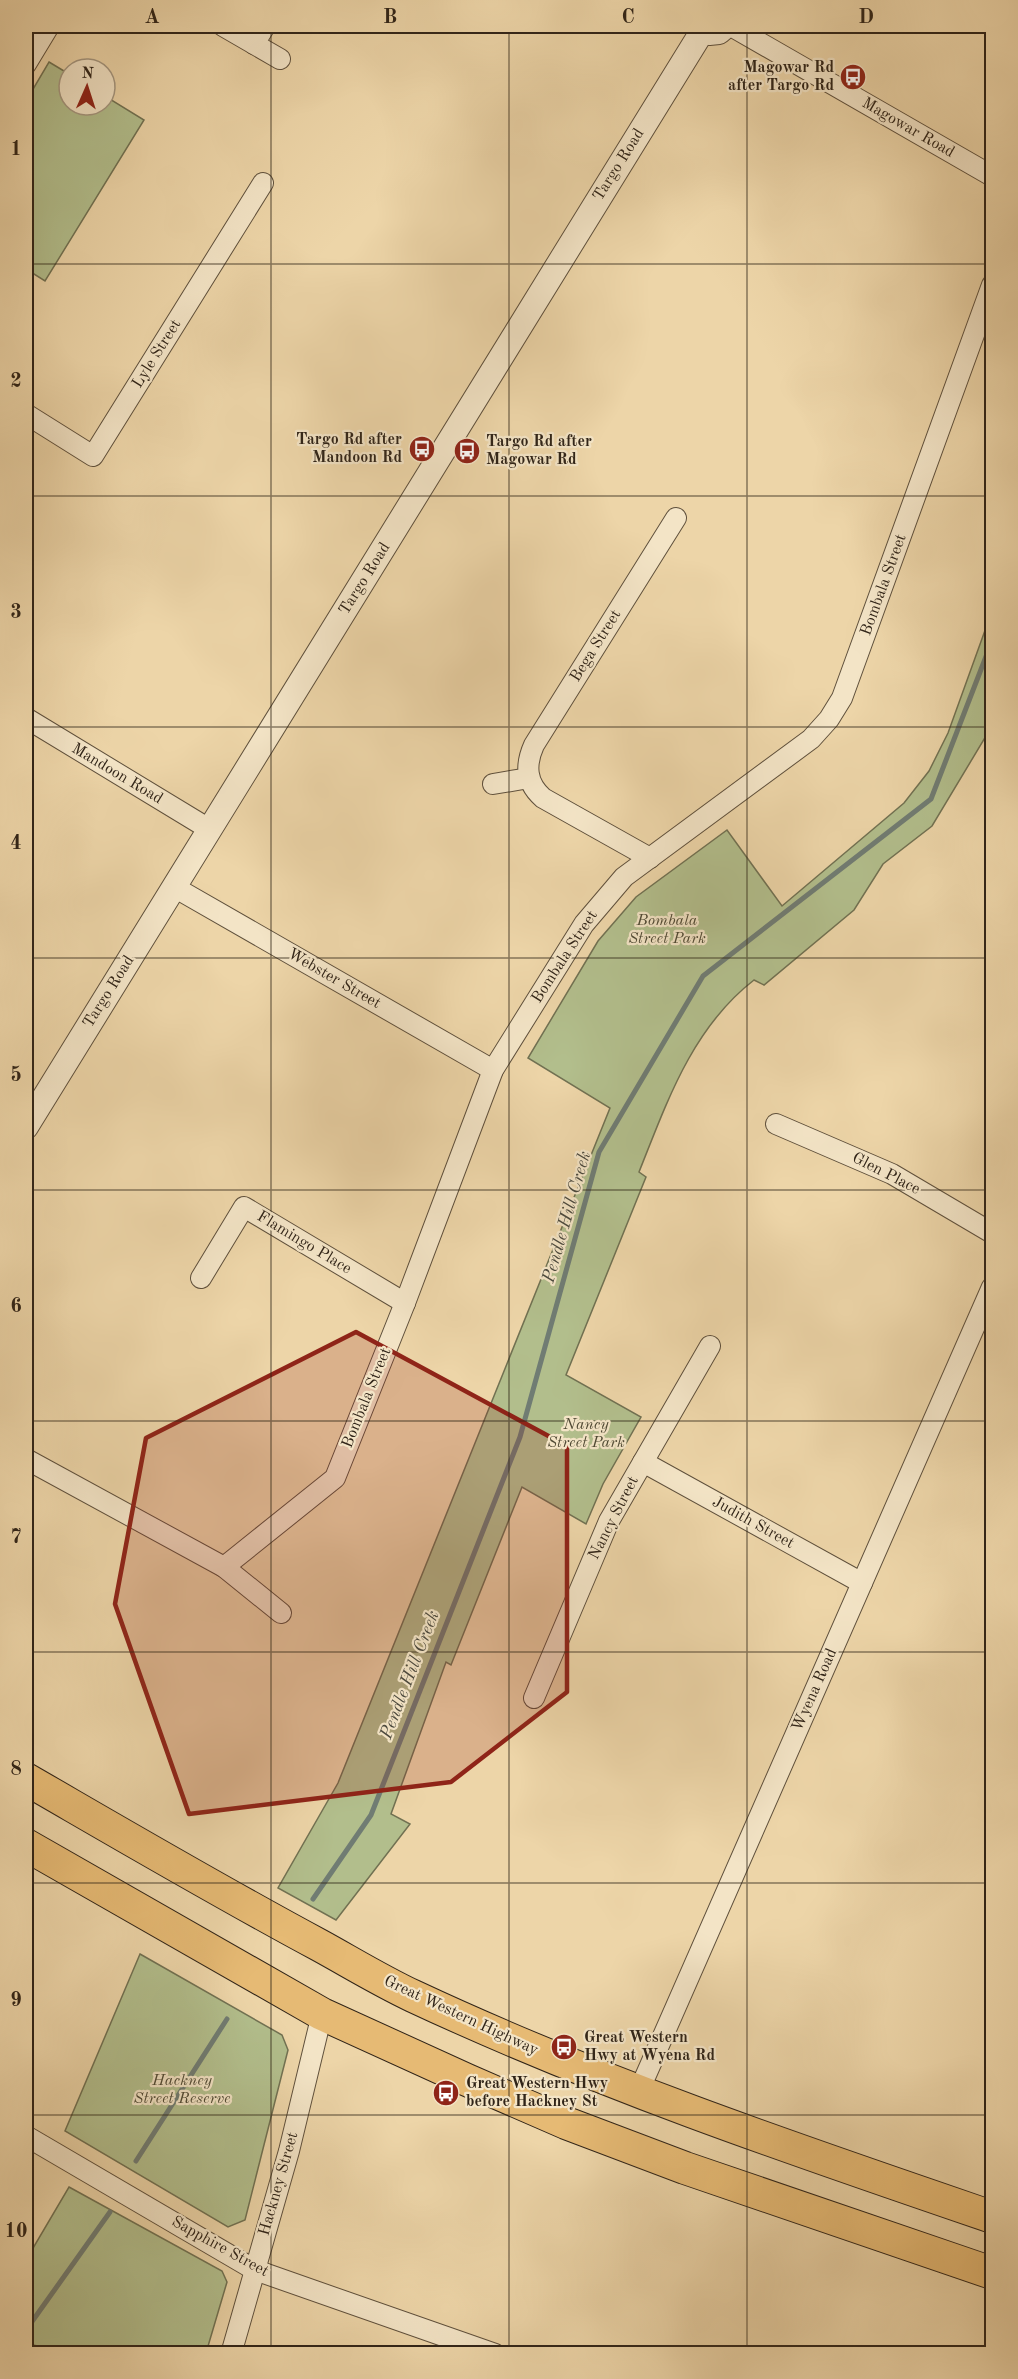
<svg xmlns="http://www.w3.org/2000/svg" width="1018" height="2379" viewBox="0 0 1018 2379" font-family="'Old Standard TT',serif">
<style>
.green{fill:#b2be8c;stroke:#717152;stroke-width:1.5}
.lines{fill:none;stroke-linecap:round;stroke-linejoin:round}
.stream{stroke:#707c73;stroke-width:5}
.minor-casing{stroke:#5f503c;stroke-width:22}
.tertiary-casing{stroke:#5f503c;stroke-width:26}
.trunk-casing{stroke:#302418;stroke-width:34}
.minor{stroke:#f3e4c6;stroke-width:20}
.tertiary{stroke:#f3e4c6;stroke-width:24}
.trunk{stroke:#e6ba74;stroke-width:32}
.marked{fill:#8f2418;fill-opacity:0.2;stroke:#8f2418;stroke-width:4.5;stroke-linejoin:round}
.grid{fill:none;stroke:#302418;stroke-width:1.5;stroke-opacity:0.55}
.labels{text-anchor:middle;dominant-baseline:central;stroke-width:4.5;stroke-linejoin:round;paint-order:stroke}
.poi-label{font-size:16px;font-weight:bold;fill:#302418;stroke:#f3e4c6;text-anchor:start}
.street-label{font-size:16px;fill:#302418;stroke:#f3e4c6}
.park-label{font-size:16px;font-style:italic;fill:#504a35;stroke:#f3e4c6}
.water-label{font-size:18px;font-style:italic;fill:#4b493e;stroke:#f3e4c6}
.neatline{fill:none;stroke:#302418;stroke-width:2}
.grid-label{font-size:20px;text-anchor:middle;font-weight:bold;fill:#302418}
</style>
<rect width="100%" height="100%" fill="#edd5a8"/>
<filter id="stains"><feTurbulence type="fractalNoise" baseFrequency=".00333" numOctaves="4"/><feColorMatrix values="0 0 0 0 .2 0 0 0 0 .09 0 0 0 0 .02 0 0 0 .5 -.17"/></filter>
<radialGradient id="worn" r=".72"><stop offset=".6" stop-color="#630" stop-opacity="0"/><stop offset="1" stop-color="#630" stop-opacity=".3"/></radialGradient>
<g class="green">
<path d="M49 62 69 74V105H105V96L144 120 45 281 26 269V101Z"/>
<path d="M992 611V726L932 826 883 864 854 910 764 985 754 980C692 1028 667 1102 639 1172L646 1177 566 1375 641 1417 603 1484 586 1524 522 1487 451 1665 446 1662 391 1814 410 1824 336 1920 278 1888 338 1783 610 1108 528 1058 598 941 636 897 727 830 782 906 904 803 929 771 948 733Z"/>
<path d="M140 1954 282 2035 288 2050 245 2220 228 2227 65 2131Z"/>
<path d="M69 2187 222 2271 227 2282 206 2353H63L26 2343V2260Z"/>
</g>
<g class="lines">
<g class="stream">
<path d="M313 1899 371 1815 520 1437 599 1152 703 976 931 799 992 641"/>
<path d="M136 2161 227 2019"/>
<path d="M26 2330 110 2212"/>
</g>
<defs>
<g id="minor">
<path d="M223 26 280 59"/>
<path d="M731 26 992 176"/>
<path d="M254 44 265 26"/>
<path d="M26 64 49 26"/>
<path d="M26 414 93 456 263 183"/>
<path d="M26 718 209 829"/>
<path d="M493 784 529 778"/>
<path d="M650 858 543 798C526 783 525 765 534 745L676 518"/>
<path d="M174 887 493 1070"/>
<path d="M776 1124 892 1174 992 1233"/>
<path d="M201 1278 244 1207 405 1303"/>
<path d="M26 1459 224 1567 281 1613"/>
<path d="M643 1462 862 1583"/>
<path d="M224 1567 335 1478 405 1303 493 1070 584 924 624 877 811 739 829 719 842 698 992 285"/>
<path d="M534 1698 609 1521 710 1346"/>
<path d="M638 2093 992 1287"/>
<path d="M26 2136 255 2270 495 2354"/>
<path d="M231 2354 289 2151 322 2014"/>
</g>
<g id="tertiary">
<path d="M699 26 709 33 719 32 726 26"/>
<path d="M26 1127 703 30"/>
</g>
<g id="trunk">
<path d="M26 1779C123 1835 220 1892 319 1945 350 1962 381 1981 413 1996 601 2084 796 2150 992 2217"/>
<path d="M26 1845 322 2014 467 2080 566 2123 685 2168 992 2273"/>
</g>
</defs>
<use href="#minor" class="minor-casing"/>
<use href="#tertiary" class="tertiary-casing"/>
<use href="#trunk" class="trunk-casing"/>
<use href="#minor" class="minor"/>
<use href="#tertiary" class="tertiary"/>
<use href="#trunk" class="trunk"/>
</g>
<path class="marked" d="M356 1332 567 1446V1692L451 1782 189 1814 115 1604 146 1438Z"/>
<path class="grid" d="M271 26V2354M509 26V2354M747 26V2354M26 264H992M26 496H992M26 727H992M26 958H992M26 1190H992M26 1421H992M26 1652H992M26 1883H992M26 2115H992"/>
<defs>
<symbol id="bus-disc" viewBox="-11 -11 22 22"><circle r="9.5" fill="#8f2418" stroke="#f3e4c6"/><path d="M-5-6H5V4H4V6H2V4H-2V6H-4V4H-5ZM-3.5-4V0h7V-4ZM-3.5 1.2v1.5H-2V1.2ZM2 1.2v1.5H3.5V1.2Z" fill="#fff"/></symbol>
</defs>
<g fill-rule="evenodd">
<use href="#bus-disc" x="838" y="62" width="30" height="30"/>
<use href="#bus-disc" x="407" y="434" width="30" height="30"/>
<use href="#bus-disc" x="452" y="436" width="30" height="30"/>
<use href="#bus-disc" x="549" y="2032" width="30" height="30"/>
<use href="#bus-disc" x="431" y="2078" width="30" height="30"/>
</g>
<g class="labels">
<g class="poi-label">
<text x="834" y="68" text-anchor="end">Magowar Rd<tspan x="834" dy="18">after Targo Rd</tspan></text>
<text x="402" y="440" text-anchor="end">Targo Rd after<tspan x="402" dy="18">Mandoon Rd</tspan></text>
<text x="486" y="442">Targo Rd after<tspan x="486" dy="18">Magowar Rd</tspan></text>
<text x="584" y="2038">Great Western<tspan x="584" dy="18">Hwy at Wyena Rd</tspan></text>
<text x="466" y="2084">Great Western Hwy<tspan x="466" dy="18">before Hackney St</tspan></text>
</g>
<g class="street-label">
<text transform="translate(908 128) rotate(30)">Magowar Road</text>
<text transform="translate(619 165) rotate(-58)">Targo Road</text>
<text transform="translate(157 354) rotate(-58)">Lyle Street</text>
<text transform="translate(365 579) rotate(-58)">Targo Road</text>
<text transform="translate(884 585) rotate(-70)">Bombala Street</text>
<text transform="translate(596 646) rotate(-58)">Bega Street</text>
<text transform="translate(117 774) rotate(31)">Mandoon Road</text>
<text transform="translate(565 957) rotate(-57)">Bombala Street</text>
<text transform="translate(334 979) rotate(30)">Webster Street</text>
<text transform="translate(109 992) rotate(-58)">Targo Road</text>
<text transform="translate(886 1174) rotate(27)">Glen Place</text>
<text transform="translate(304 1243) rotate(31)">Flamingo Place</text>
<text transform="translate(367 1398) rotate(-68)">Bombala Street</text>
<text transform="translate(614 1518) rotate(-63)">Nancy Street</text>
<text transform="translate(753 1523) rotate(29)">Judith Street</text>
<text transform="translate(815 1690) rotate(-66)">Wyena Road</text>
<text transform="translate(461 2016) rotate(25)">Great Western Highway</text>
<text transform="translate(279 2184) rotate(-74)">Hackney Street</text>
<text transform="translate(220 2247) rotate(29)">Sapphire Street</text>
</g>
<g class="park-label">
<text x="667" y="921">Bombala<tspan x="667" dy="18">Street Park</tspan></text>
<text x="586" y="1425">Nancy<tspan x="586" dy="18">Street Park</tspan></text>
<text x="182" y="2081">Hackney<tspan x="182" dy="18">Street Reserve</tspan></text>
</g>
<g class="water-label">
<text transform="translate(567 1217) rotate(-74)">Pendle Hill Creek</text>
<text transform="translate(410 1675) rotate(-69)">Pendle Hill Creek</text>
</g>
</g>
<rect width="1018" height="2379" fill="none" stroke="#edd5a8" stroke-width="66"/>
<g transform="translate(87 87) rotate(3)"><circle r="28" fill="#f3e4c6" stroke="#a59780" stroke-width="1.5"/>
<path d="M0-4.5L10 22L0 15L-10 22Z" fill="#8f2418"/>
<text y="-9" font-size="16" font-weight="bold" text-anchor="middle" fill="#302418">N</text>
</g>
<rect x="33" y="33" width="952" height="2313" class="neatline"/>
<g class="grid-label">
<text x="152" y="23">A</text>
<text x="390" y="23">B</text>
<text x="628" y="23">C</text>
<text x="866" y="23">D</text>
<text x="16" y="155">1</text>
<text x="16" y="387">2</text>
<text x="16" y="618">3</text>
<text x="16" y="849">4</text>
<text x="16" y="1081">5</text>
<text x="16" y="1312">6</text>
<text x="16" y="1543">7</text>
<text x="16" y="1775">8</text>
<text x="16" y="2006">9</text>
<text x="16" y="2237">10</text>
</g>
<rect width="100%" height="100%" filter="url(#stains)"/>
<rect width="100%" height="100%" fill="url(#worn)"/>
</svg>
